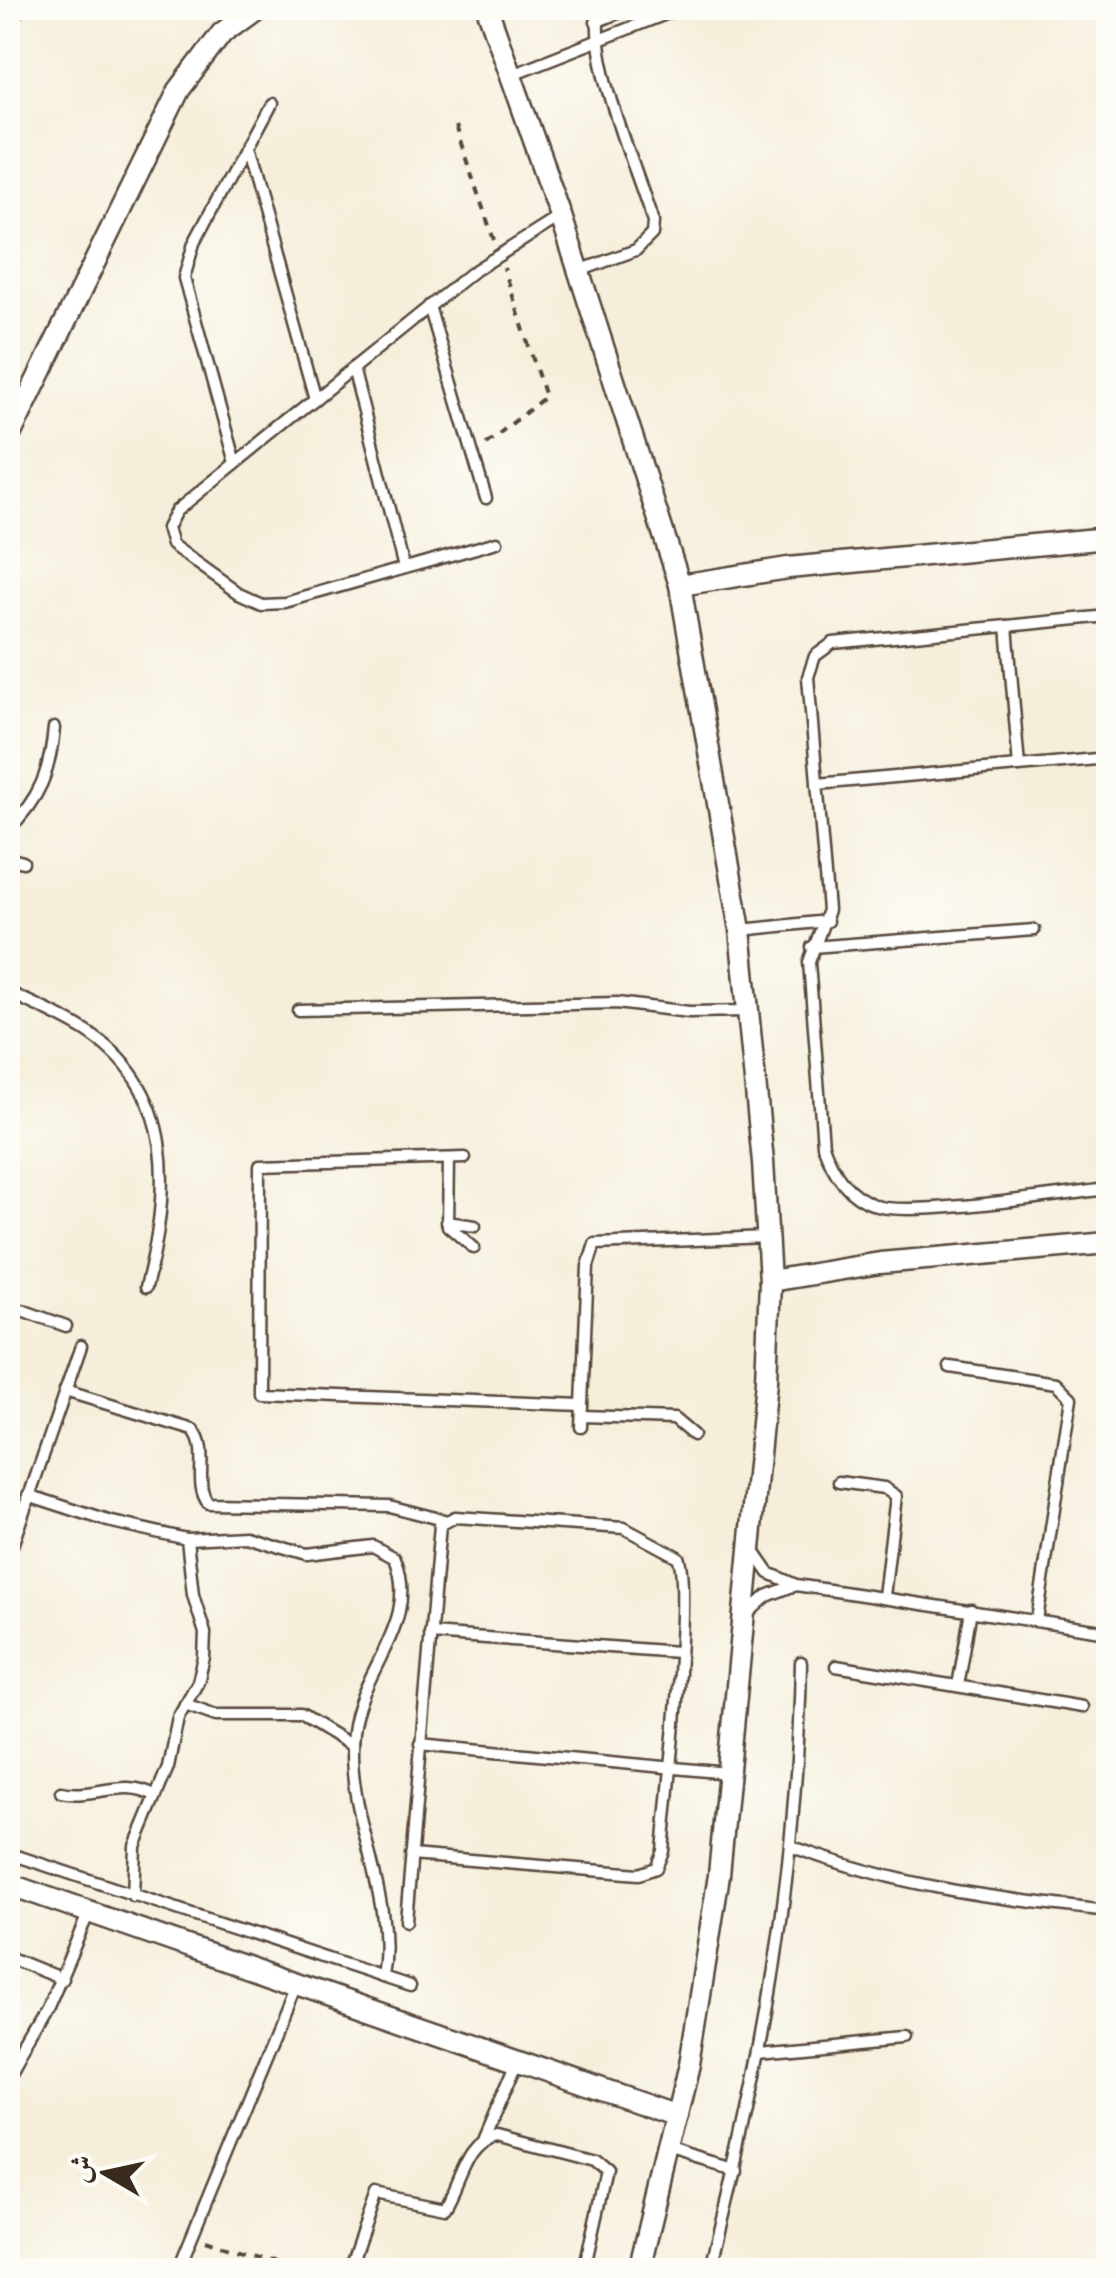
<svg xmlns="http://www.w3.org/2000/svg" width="1116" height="2278" viewBox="0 0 1116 2278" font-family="'IM FELL French Canon',Amiri,serif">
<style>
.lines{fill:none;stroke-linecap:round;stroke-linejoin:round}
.lane-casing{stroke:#57473a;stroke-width:15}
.street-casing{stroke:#57473a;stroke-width:25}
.path{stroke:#57473a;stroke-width:4;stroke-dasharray:8 8;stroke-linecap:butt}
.lane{stroke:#fff;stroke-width:10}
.street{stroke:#fff;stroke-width:20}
</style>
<rect width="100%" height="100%" fill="#fdfcf7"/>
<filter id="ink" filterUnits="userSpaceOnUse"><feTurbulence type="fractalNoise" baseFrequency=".01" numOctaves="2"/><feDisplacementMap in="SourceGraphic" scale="20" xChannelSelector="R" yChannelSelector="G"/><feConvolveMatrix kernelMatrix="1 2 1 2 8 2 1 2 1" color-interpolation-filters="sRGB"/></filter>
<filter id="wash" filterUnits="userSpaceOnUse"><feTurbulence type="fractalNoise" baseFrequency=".0048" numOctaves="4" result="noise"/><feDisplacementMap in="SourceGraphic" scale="40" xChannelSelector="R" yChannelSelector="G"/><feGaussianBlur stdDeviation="2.25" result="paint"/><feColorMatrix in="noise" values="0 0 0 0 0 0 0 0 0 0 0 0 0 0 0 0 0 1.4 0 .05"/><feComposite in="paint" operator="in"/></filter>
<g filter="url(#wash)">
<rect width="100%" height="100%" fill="#f5eeda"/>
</g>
<g filter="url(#ink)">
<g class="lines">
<defs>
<g id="lane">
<path d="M15 8 16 14"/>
<path d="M596 22 630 8"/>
<path d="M512 74 681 8"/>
<path d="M245 149 315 399"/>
<path d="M579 271 636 250 652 234 653 222C637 170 587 56 600 8"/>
<path d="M429 306 486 498"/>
<path d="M353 368 404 568"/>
<path d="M235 463 184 278 194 243 269 103"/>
<path d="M497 542 285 602 261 603 239 593 172 545 167 528 176 511 471 273 561 216"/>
<path d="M1108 616 833 643 815 656 808 677 828 910 809 962 823 1145C833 1173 847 1196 877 1206 912 1217 1063 1194 1108 1189"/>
<path d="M1007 626 1019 766"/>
<path d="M817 784 1108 758"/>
<path d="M8 830C40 798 50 772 54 728"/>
<path d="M8 858 23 862"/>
<path d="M741 930 827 921"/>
<path d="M812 947 1034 930"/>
<path d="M8 992C33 1004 60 1015 84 1030 179 1090 170 1193 146 1287"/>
<path d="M298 1010 617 1003 689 1012 748 1011"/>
<path d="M465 1158 260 1164 259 1393 582 1405"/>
<path d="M449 1159 448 1226 474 1248"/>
<path d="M447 1222 475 1226"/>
<path d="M8 1305 66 1326"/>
<path d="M950 1367 1056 1383 1071 1398 1037 1620"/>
<path d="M65 1391 193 1430C211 1451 192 1482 208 1503L389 1506 444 1520"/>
<path d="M582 1416 674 1419 693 1435"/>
<path d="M581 1427 588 1266 595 1244 767 1237"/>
<path d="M839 1482 884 1488 896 1496 884 1596"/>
<path d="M28 1495 108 1521 187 1539 245 1536 307 1554 373 1546 395 1558C421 1623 360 1669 353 1732 344 1815 397 1894 382 1977"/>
<path d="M753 1550 769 1573 796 1585 1108 1632"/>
<path d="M8 1557 81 1346"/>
<path d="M746 1615 767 1596 795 1585"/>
<path d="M430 1634 678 1652"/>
<path d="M836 1666 1082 1707"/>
<path d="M958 1686 971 1610"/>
<path d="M185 1704 216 1715H301L352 1746"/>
<path d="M420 1744 728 1773"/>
<path d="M61 1792C96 1799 123 1777 156 1796"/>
<path d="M793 1847C903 1888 993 1898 1108 1911"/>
<path d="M8 1853 410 1986"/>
<path d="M133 1896 135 1846 168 1767 178 1717 198 1682 204 1658 205 1633 193 1595 187 1539"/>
<path d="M406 1921 440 1525 455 1517 624 1528 678 1557C692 1585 667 1804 663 1851L656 1868 639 1874 411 1855"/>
<path d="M8 1957 62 1979"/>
<path d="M761 2051 907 2037"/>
<path d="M8 2078 47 2010 89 1912"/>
<path d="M484 2138 518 2059"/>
<path d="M669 2151 736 2171"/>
<path d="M178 2270 296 1984"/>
<path d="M349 2270 376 2194 445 2208C461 2183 465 2142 497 2135L592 2160 606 2172 584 2270"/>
<path d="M710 2270C763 2069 797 1872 801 1663"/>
</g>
<g id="street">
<path d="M487 8 561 216 680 585 740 930 763 1162 770 1281 766 1381 719 1875 689 2065 639 2270"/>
<path d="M8 439 179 90 222 33 256 8"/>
<path d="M680 585 788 568 1108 538"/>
<path d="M770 1281 880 1263 1108 1243"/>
<path d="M8 1884 677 2116"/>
</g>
</defs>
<use href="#lane" class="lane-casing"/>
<use href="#street" class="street-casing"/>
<g class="path">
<path d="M455 127 494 240"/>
<path d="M486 444 545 397 504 268"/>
<path d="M206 2240 275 2263"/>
</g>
<use href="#lane" class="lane"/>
<use href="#street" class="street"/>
</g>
</g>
<rect width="1116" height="2278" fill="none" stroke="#fdfcf7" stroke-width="40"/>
<g transform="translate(105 2173) rotate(279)" stroke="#fdfcf7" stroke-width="8" paint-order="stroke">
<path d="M0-8L18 38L0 25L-18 38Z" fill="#3b2a1e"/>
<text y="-15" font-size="28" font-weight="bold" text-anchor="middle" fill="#3b2a1e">ش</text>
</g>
</svg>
